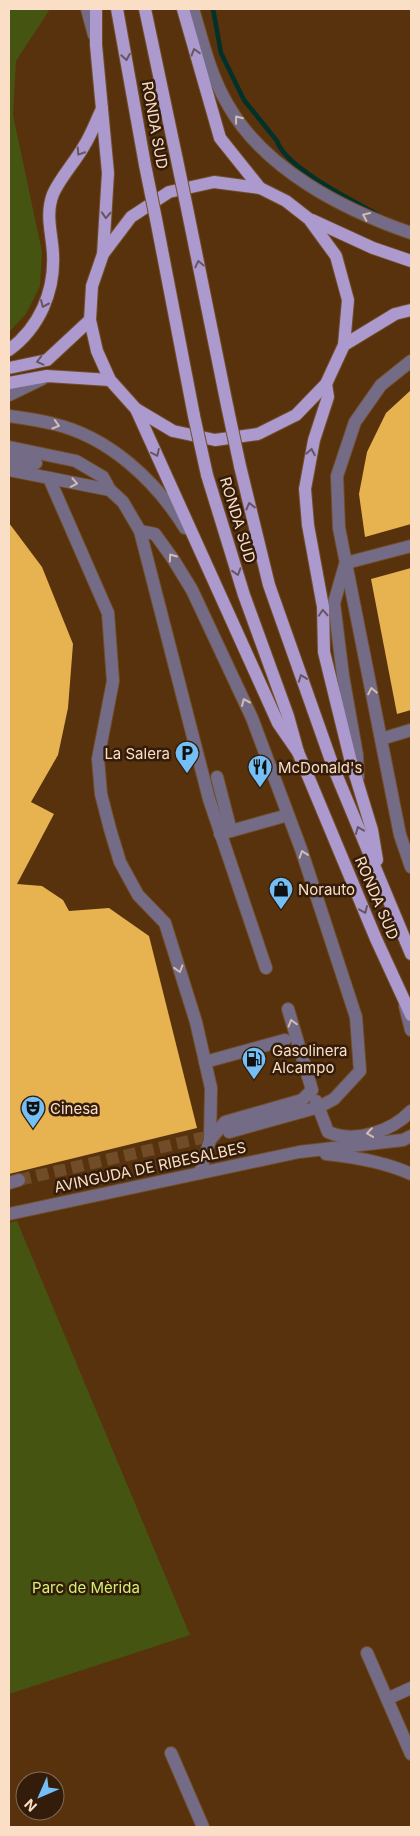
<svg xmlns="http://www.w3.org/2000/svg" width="420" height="1836" viewBox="0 0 420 1836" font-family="Inter,sans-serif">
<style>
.green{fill:#465411}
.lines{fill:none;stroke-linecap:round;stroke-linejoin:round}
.stream{stroke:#00312a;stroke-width:4.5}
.building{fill:#e7b351}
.minor-tunnel{stroke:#704c28;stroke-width:12;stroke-dasharray:12 6;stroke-linecap:butt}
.minor-casing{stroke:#714e2a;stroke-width:14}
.major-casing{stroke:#714e2a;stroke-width:14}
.minor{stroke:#746c86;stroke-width:12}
.major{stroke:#ac99cd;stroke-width:12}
.major-bridge-casing{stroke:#714e2a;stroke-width:14;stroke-linecap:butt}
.major-bridge{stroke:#ac99cd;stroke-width:12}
.oneway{stroke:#695562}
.oneway2{stroke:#d2bcb3}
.labels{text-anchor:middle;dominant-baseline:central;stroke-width:5;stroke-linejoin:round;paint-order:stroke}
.street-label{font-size:15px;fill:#fbdec6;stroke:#331d0a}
.poi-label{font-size:15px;fill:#fbdec6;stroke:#331d0a;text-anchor:start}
.park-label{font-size:15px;fill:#d3f270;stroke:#331d0a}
</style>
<rect width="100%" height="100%" fill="#57320c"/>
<g class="green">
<path d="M9 9H50L16 61 13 115 42 252 40 286 26 314 9 332Z"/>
<path d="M17 1221 190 1635 9 1694V1223Z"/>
</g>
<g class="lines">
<path class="stream" d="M213 9 221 53 244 100 277 141C285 167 353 201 377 214"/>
</g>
<g class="building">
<path d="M411 390V524L365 537 359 494 367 452 386 413Z"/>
<path d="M9 523 42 567 73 644 68 708 58 755 31 802 54 814 17 884 42 886 63 900 69 911 109 908 149 936 197 1128 9 1174Z"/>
<path d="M411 568V710L397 714 371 579Z"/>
</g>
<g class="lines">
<path class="minor-tunnel" d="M19 1180 219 1134"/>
<defs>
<g id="minor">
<path d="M87 9 94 35"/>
<path d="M193 9C203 42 210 75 228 105 265 170 344 210 411 233"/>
<path d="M411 361 381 385 355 422 337 476 339 528 400 835 411 867"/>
<path d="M9 395 42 379"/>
<path d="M9 416C24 418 39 420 54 424 109 437 156 481 185 528"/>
<path d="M9 447 76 461 103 477 110 490 123 502 140 531 209 799 266 968"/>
<path d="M9 459 36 463"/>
<path d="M9 470 110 490"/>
<path d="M49 478 108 613 113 681 98 759 101 794 110 829 120 862 138 895 165 923 196 1022 211 1088 210 1140 200 1173"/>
<path d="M140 531 155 534 173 559 192 590 252 718 301 849 356 1017 360 1071 334 1099 319 1107 229 1132"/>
<path d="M346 563 411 546"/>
<path d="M345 565 334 603 343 676 357 755 358 777"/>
<path d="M381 739 411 730"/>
<path d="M217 777 231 831"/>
<path d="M220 834 288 815"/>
<path d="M405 1006 411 1030"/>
<path d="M205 1062 285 1040"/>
<path d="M316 1101 328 1132C355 1144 392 1131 411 1111"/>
<path d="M210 1140 225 1122 302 1100 312 1090 288 1009"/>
<path d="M326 1154C355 1157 385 1162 411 1174"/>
<path d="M9 1183 19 1180"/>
<path d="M9 1214 299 1152 403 1140 411 1136"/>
<path d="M367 1653 411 1754"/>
<path d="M387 1699 411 1688"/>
<path d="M171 1753 203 1827"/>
</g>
<g id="major">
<path d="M96 9V45L108 173 103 254 92 286 90 320 97 351 110 380 136 409 278 723 298 752"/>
<path d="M117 9 145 165"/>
<path d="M145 9 177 160"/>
<path d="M183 9 220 138 260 188"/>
<path d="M188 213 228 410"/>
<path d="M156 219 194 416"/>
<path d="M312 220 373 248 411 261"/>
<path d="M103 254 131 217 169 192 214 182 260 188 286 201 309 219 336 256 348 300 344 345 326 384 296 415 258 434 215 440 173 431 136 409"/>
<path d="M344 345 395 314 411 310"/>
<path d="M9 350C39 328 55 292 53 254 52 233 45 215 53 194 60 178 75 162 84 146 91 135 96 121 102 109"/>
<path d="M9 368 47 360 90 320"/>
<path d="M9 383 47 376 110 380"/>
<path d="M326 384 328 397 314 440 305 489 308 525 323 607 324 652 350 758 372 830 377 860"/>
<path d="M240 466 269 585 334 769 411 954"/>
<path d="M207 475 244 595 288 716 298 752 376 939 411 1015"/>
</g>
</defs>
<use href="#minor" class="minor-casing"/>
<use href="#major" class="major-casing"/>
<use href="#minor" class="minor"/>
<use href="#major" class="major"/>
<defs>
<g id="major-bridge">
<path d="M177 160 188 213"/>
<path d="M145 165 156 219"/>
<path d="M228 410 240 466"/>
<path d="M194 416 207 475"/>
</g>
</defs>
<use href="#major-bridge" class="major-bridge-casing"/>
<use href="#major-bridge" class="major-bridge"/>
</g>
<defs><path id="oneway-chevron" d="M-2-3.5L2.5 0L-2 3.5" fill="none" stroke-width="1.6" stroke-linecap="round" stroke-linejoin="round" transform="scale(1.25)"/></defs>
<g class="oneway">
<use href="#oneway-chevron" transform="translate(195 52) rotate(-106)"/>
<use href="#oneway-chevron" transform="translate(126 57) rotate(80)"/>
<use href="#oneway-chevron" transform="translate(80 152) rotate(123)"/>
<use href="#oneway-chevron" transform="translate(106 215) rotate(93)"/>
<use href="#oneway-chevron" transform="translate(199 264) rotate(-102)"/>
<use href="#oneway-chevron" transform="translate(44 304) rotate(114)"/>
<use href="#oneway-chevron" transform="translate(40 361) rotate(166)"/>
<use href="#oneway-chevron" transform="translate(311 452) rotate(-80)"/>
<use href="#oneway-chevron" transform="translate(156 453) rotate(65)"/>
<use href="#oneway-chevron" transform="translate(250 506) rotate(-104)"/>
<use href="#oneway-chevron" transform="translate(237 572) rotate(73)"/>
<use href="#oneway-chevron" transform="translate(323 613) rotate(-93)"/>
<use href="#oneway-chevron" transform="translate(302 678) rotate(-110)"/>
<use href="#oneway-chevron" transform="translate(359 830) rotate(-112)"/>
<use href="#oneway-chevron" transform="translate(364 910) rotate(67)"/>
</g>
<g class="oneway2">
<use href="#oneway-chevron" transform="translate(238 119) rotate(-128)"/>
<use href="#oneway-chevron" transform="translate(366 216) rotate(-155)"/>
<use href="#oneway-chevron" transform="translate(56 425) rotate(16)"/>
<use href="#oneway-chevron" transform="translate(74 483) rotate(11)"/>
<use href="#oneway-chevron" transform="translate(172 557) rotate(-125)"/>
<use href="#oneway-chevron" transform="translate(372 691) rotate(-101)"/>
<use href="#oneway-chevron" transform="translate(245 702) rotate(-114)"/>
<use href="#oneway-chevron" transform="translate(303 854) rotate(-109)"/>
<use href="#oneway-chevron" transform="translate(179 969) rotate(73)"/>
<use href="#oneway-chevron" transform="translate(292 1023) rotate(-106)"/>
<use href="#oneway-chevron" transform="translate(370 1133) rotate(172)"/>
</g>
<defs>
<symbol id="parking-pin" viewBox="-11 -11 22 30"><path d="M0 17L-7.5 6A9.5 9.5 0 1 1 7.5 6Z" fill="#74c0f6" stroke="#331d0a"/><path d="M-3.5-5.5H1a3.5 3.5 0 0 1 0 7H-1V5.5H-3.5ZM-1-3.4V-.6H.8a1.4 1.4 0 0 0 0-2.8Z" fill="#111"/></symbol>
<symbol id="restaurant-pin" viewBox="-11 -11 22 30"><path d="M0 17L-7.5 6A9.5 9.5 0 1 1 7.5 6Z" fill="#74c0f6" stroke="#331d0a"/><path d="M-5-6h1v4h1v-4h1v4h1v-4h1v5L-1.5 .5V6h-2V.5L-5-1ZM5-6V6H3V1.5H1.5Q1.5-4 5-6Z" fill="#111"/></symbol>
<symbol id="shop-pin" viewBox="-11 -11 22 30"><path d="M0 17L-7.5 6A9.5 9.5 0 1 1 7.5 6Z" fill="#74c0f6" stroke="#331d0a"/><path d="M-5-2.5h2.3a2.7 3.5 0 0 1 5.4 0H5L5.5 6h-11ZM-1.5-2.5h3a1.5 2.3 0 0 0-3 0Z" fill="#111"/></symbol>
<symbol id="fuel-pin" viewBox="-11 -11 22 30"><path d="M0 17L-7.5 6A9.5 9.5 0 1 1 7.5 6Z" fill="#74c0f6" stroke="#331d0a"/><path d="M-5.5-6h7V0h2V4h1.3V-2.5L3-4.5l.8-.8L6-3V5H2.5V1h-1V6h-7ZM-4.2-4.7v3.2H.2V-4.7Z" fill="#111"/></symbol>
<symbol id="theatre-pin" viewBox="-11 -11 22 30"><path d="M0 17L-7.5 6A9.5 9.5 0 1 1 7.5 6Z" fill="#74c0f6" stroke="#331d0a"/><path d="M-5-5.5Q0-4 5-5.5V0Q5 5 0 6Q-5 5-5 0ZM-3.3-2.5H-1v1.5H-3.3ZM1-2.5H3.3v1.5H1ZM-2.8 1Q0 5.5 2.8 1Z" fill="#111"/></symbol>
</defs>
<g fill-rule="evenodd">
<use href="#parking-pin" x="173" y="739" width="28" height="38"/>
<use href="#restaurant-pin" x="246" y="753" width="28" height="38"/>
<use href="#shop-pin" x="267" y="875" width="28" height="38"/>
<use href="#fuel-pin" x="240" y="1045" width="28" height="38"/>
<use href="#theatre-pin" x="19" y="1094" width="28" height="38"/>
</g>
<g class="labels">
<g class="street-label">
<text transform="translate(155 125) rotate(80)">RONDA SUD</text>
<text transform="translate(238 520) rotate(73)">RONDA SUD</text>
<text transform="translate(377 898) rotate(67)">RONDA SUD</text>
<text transform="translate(150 1167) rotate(-12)">AVINGUDA DE RIBESALBES</text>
</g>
<g class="poi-label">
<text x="170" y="753" text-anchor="end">La Salera</text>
<text x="278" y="767">McDonald's</text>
<text x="298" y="889">Norauto</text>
<text x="272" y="1050">Gasolinera<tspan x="272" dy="17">Alcampo</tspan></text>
<text x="50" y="1108">Cinesa</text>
</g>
<g class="park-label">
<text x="86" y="1587">Parc de Mèrida</text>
</g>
</g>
<rect width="420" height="1836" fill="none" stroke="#fbdec6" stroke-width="20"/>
<g transform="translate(40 1796) rotate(225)"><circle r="24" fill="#331d0a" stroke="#836a55"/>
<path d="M0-4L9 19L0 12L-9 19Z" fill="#74c0f6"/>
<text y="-8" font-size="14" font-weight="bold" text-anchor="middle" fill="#fbdec6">N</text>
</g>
</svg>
